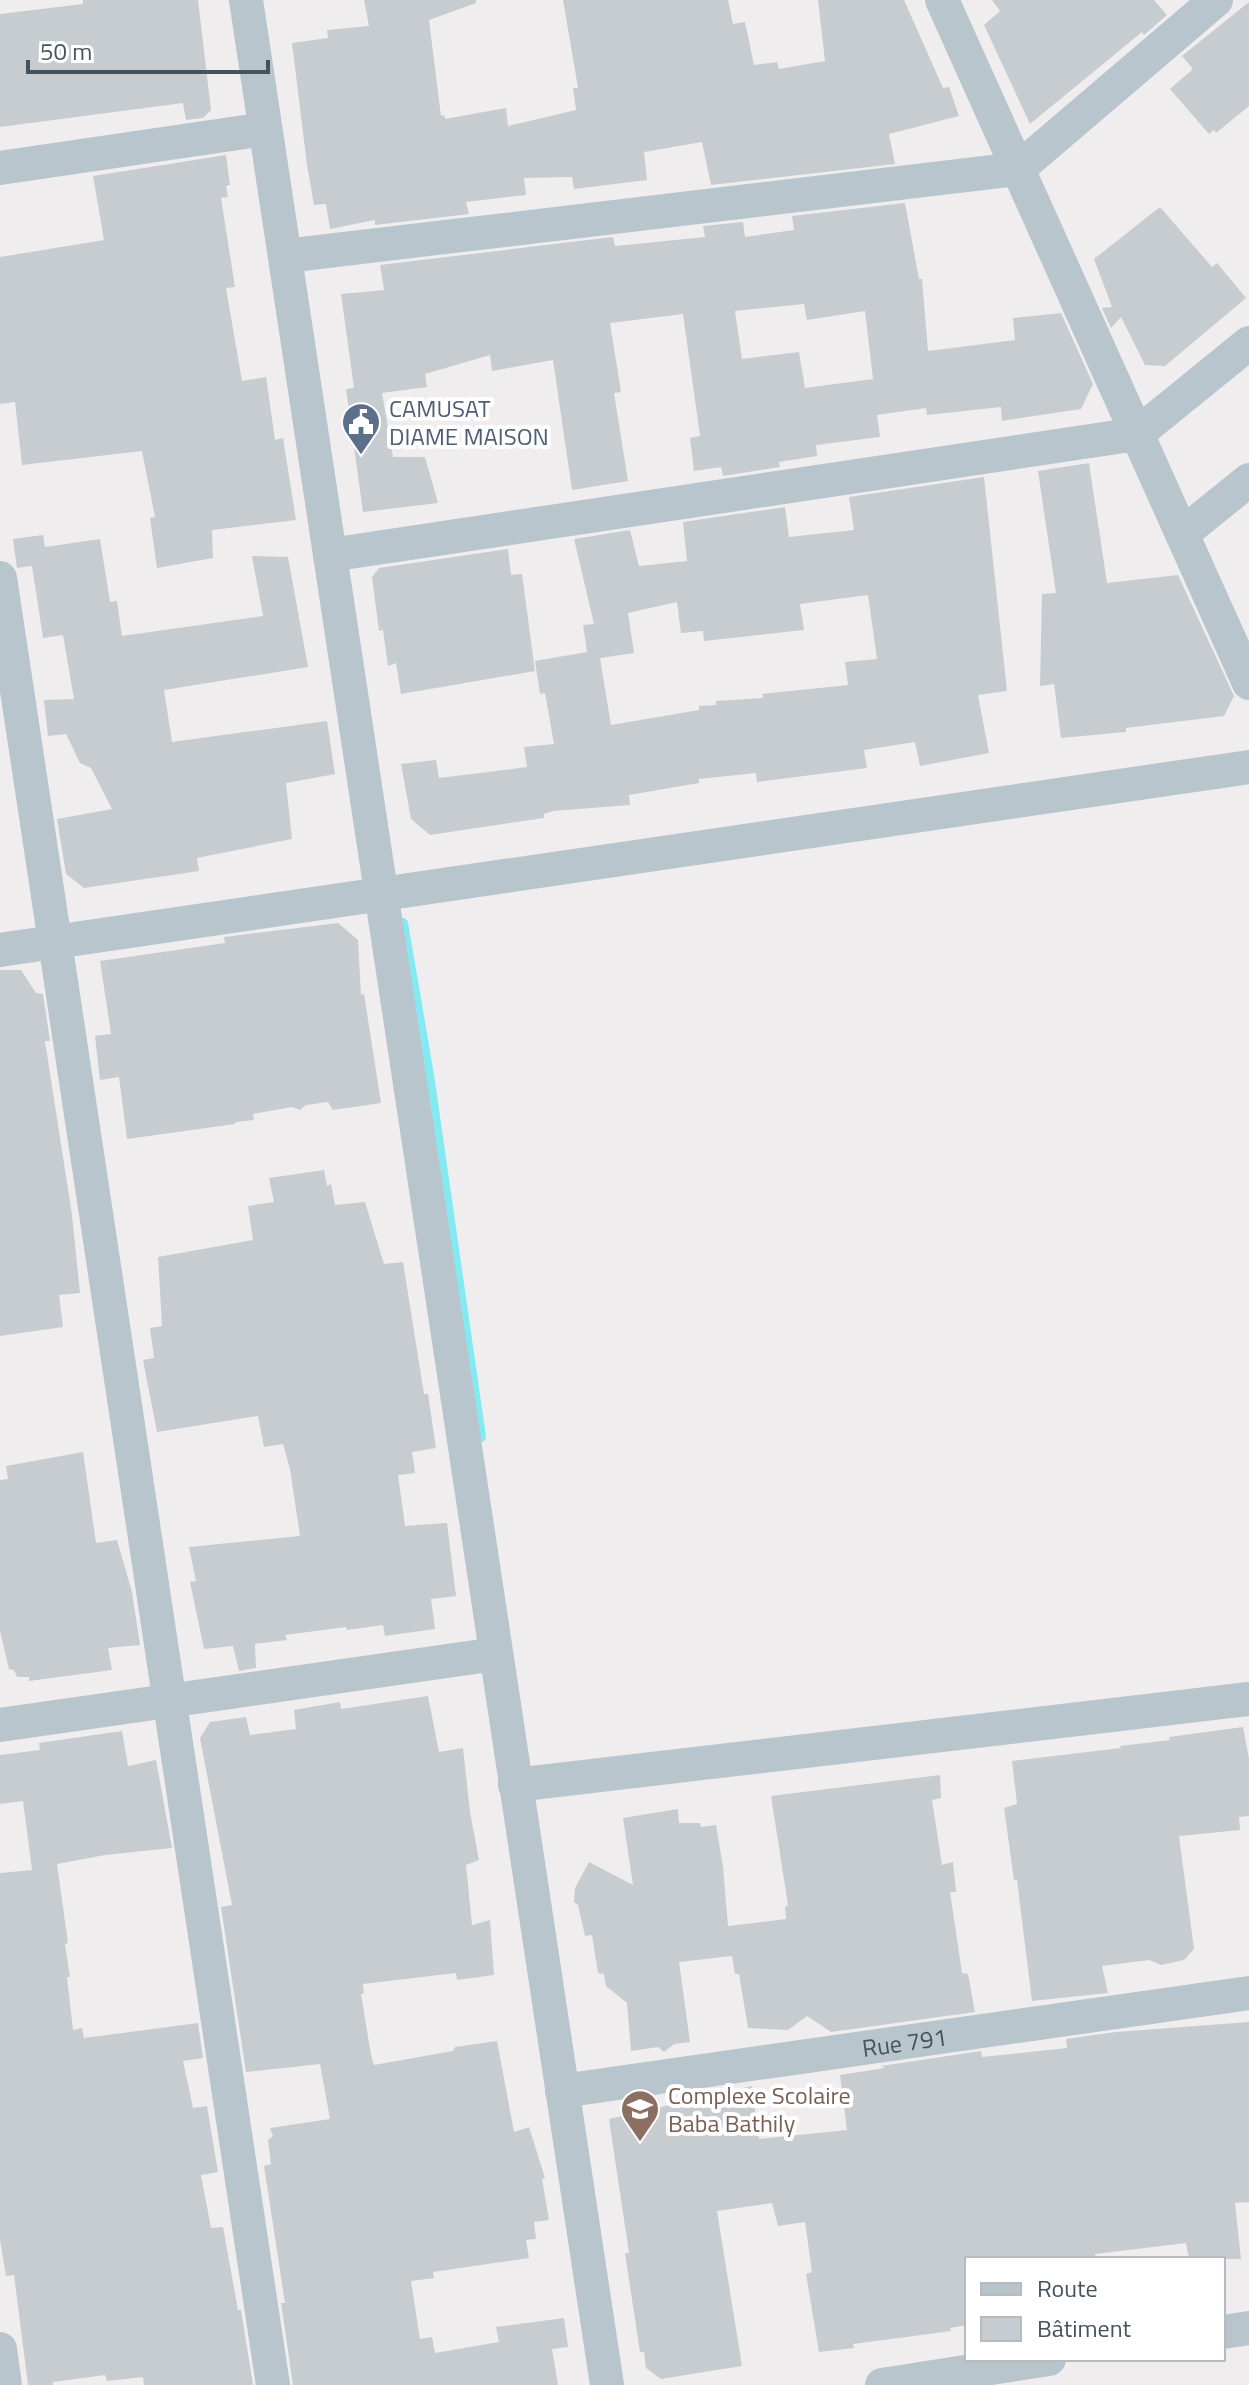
<svg xmlns="http://www.w3.org/2000/svg" width="1249" height="2385" viewBox="0 0 1249 2385" font-family="'Titillium Web',sans-serif">
<style>
.lines{fill:none;stroke-linecap:round;stroke-linejoin:round}
.stream{stroke:#84e9f0;stroke-width:10}
.building{fill:#c7ccd1;fill-rule:evenodd}
.minor{stroke:#b8c5cc;stroke-width:34}
.labels{text-anchor:middle;dominant-baseline:central;stroke-width:8;stroke-linejoin:round;paint-order:stroke}
.service-label{font-size:24px;fill:#4e5e75;stroke:#fff;text-anchor:start}
.street-label{font-size:24px;fill:#45545c;stroke:#fff}
.education-label{font-size:24px;fill:#785e54;stroke:#fff;text-anchor:start}
</style>
<rect width="100%" height="100%" fill="#f0edee"/>
<g class="lines">
<path class="stream" d="M403 923 429 1075 481 1437"/>
</g>
<g class="building">
<path d="M83 0H198L211 110 203 118 186 120 183 103 0 127V14L83 4Z"/>
<path d="M364 0H476V3L429 20 441 116 444 115 445 119 506 108 508 126 576 110 573 88H578L563 0H728L733 24 745 22 754 65 777 62 779 69 825 61 818 0H904L943 88 949 87 959 116 889 134 895 164 711 185 702 142 644 152 647 180 574 189 572 177 524 178 526 195 466 202 469 214 375 225V220L330 229 326 204 314 205 307 165 292 43 328 38 327 30 369 26Z"/>
<path d="M992 0H1154L1167 15 1144 35 1142 32 1030 124 984 25 1000 11Z"/>
<path d="M1249 2V106L1216 133 1214 130 1209 134 1170 89 1193 69 1182 56Z"/>
<path d="M226 155 230 185 226 186 228 197 221 198 235 287 226 288 242 381 266 377 275 440 283 438 296 520 212 530 213 558 157 568 150 518 155 517 142 451 22 465 15 402 0 404V257L104 240 93 176Z"/>
<path d="M905 203 919 279H922L928 351 1015 340 1013 318 1061 313 1093 384 1081 409 1002 421 1001 407 927 415 926 408 877 415 880 437 816 445 817 456 779 462 780 467 723 476 721 467 694 471 690 438 700 436 683 314 610 323 621 392 614 393 628 481 572 490 553 360 492 371 490 355 425 374 427 387 382 393 393 457H425L438 503 363 512 346 389 354 388 341 294 384 290 380 265 613 237 615 246 705 237 703 226 743 222 745 237 794 230 792 216ZM804 304 807 320 865 311 873 379 805 388 799 352 742 359 735 311Z"/>
<path d="M1160 207 1212 267 1217 263 1246 298 1165 366 1145 365 1121 317 1111 328 1102 308 1112 307 1094 259Z"/>
<path d="M1089 463 1107 583 1178 575 1234 696 1224 716 1126 728V732L1061 738 1054 684 1040 686 1042 594 1056 593 1038 471Z"/>
<path d="M984 477 1007 691 978 695 989 753 920 766 915 742 864 750 867 768 757 782 756 773 699 779V783L629 795 630 805 553 811 544 814V818L430 835 411 819 401 764 436 760 439 778 527 767 524 747 554 744 545 693 540 694 535 661 587 652 583 625 594 624 574 539 630 530 639 566 687 561 683 522 785 507 789 537 854 530 849 497ZM868 595 877 659 845 662 848 685 762 694 763 698 716 701V705L699 706V710L611 725 600 658 634 653 628 613 677 602 681 633 703 631 704 641 804 630 800 604Z"/>
<path d="M43 535 45 547 100 539 110 602 117 601 122 636 263 616 252 556 288 557 308 667 164 690 172 742 327 721 335 774 286 783 292 839 197 858 199 871 84 888 66 874 57 819 112 809 91 768 80 763 66 734 48 736 44 700 74 699 63 635 43 638 32 566 17 568 13 539Z"/>
<path d="M508 549 511 575 522 574 535 671 401 694 396 663 388 666 383 630 379 631 372 577 379 568Z"/>
<path d="M338 923 358 940 361 995 364 994 381 1103 333 1110 328 1102 306 1105 300 1110 292 1107 253 1114 254 1120 235 1122V1124L127 1139 119 1077 100 1080 95 1036 111 1034 100 961 225 943 224 937Z"/>
<path d="M0 970H21L36 993 43 994 50 1041H45L72 1215 80 1293 59 1295 63 1327 0 1336Z"/>
<path d="M324 1170 327 1186 331 1184 335 1205 365 1202 384 1264 403 1262 424 1394H428L436 1448 412 1452 415 1473 398 1475 405 1526 447 1523 456 1596 431 1599 435 1629 385 1636 383 1625 347 1630 346 1627 285 1635 287 1640 255 1644 256 1668 239 1671 233 1646 204 1649 190 1582 196 1581 189 1547 300 1536 290 1469 283 1444 264 1447 258 1416 157 1432 143 1360 154 1358 150 1328 162 1326 158 1257 253 1240 248 1206 274 1202 269 1178Z"/>
<path d="M83 1452 96 1543 117 1540 132 1592 140 1645 108 1648 112 1670 29 1681V1677H17L14 1670 9 1669 0 1631V1480L8 1479 6 1466Z"/>
<path d="M428 1696 439 1752 463 1748 470 1812 479 1860 466 1865 472 1925 490 1920 494 1975 457 1980 456 1973 363 1984 364 1993 361 1994 371 2055 374 2065 453 2051 455 2047 497 2041 514 2132 529 2127 545 2178 542 2179 549 2220 534 2222 536 2239 526 2240 529 2258 433 2272 434 2278 411 2281 420 2339 432 2337 435 2353 499 2342 496 2327 564 2318 568 2347 552 2349 558 2385H293L281 2303H285L264 2166 271 2164 268 2140 273 2136 270 2128 330 2119 320 2064 246 2072 221 1907 232 1905 200 1738 210 1722 246 1717 250 1735 296 1729 294 1710 340 1702 341 1709Z"/>
<path d="M1243 1727 1249 1759V1816L1239 1817 1240 1830 1179 1836 1194 1949 1184 1960 1161 1965 1149 1960 1102 1966 1108 1993 1032 2001 1017 1880H1014L1004 1808 1017 1804 1012 1761 1121 1748 1120 1746 1170 1740 1169 1737Z"/>
<path d="M122 1731 128 1766 156 1760 172 1848 105 1855 57 1864 68 1943 65 1944 70 1977H67L73 2030 82 2028 84 2038 198 2023 203 2058 183 2061 193 2108 207 2106 218 2172 201 2175 211 2228 223 2227 238 2310H241L253 2385H144L143 2377 107 2381 105 2375 53 2382V2385H28L14 2275 6 2276 0 2240V1873L32 1870 23 1801 0 1804V1755L40 1750 39 1743Z"/>
<path d="M940 1775 941 1798 932 1800 942 1865 953 1862 956 1892H950L962 1973 968 1974 975 2012 831 2032 807 2016 788 2030 748 2028 739 1974H735L732 1956 679 1962 690 2042 674 2044 664 2052 658 2047 631 2051 627 2003 606 1986 604 1974 598 1973 592 1935 585 1936 578 1905 574 1902 575 1888 589 1862 633 1885 623 1818 678 1809 679 1823H700L701 1827 716 1825 723 1867 728 1926 786 1919 785 1907 788 1905 771 1796Z"/>
<path d="M1249 2022V2202L1235 2203 1241 2259H1189L1186 2243 1095 2254 1096 2259H967V2325L950 2328 951 2331 853 2344 854 2348 819 2352 806 2274 812 2272 805 2222 778 2226 772 2203 717 2211 742 2366 661 2379 646 2368 644 2352H640L625 2253H629L609 2119 752 2086 759 2139 847 2130 840 2075 885 2068 881 2066 981 2051 982 2057 1067 2048 1066 2039 1116 2032Z"/>
</g>
<g class="lines">
<g class="minor">
<path d="M246 0 607 2385"/>
<path d="M942 0 1249 683"/>
<path d="M0 168 265 129"/>
<path d="M285 256 1018 169 1216 0"/>
<path d="M1182 534 1249 480"/>
<path d="M330 555 1137 434 1249 343"/>
<path d="M0 578 273 2385"/>
<path d="M0 950 1249 767"/>
<path d="M0 1725 496 1654"/>
<path d="M515 1785 1249 1699"/>
<path id="s1" d="M562 2091 1249 1993"/>
<path d="M1223 2332 1249 2328"/>
<path d="M0 2349 5 2385"/>
<path d="M882 2385 1049 2359"/>
</g>
</g>
<defs>
<symbol id="civic-pin" viewBox="-11 -11 22 30"><path d="M0 17L-7.5 6A9.5 9.5 0 1 1 7.5 6Z" fill="#5c6f8a" stroke="#fff"/><path d="M-.6-6.5H3V-4.5H.6V-3L4-1V1h2V6H-6V1h2V-1L-.6-3ZM-1.2 2.5V6h2.4V2.5Z" fill="#fff"/></symbol>
<symbol id="school-pin" viewBox="-11 -11 22 30"><path d="M0 17L-7.5 6A9.5 9.5 0 1 1 7.5 6Z" fill="#8d6e63" stroke="#fff"/><path d="M0-5L7-2L0 1L-7-2ZM-4 1L0 2.5L4 1V4Q0 6-4 4Z" fill="#fff"/></symbol>
</defs>
<g fill-rule="evenodd">
<use href="#civic-pin" x="339" y="400" width="44" height="60"/>
<use href="#school-pin" x="618" y="2087" width="44" height="60"/>
</g>
<g class="labels">
<g class="service-label">
<text x="389" y="408">CAMUSAT<tspan x="389" dy="28">DIAME MAISON</tspan></text>
</g>
<g class="street-label">
<text stroke="none"><textPath href="#s1" startOffset="346">Rue 791</textPath></text>
</g>
<g class="education-label">
<text x="668" y="2095">Complexe Scolaire<tspan x="668" dy="28">Baba Bathily</tspan></text>
</g>
</g>
<rect x="965" y="2257" width="260" height="104" fill="#ffffff" stroke="#b5bbbe" stroke-width="2"/>
<rect x="981" y="2283" width="40" height="12" fill="#b8c5cc" stroke="#b5bbbe" stroke-width="2"/>
<text x="1037" y="2297" font-size="24" fill="#45545c">Route</text>
<rect x="981" y="2317" width="40" height="24" fill="#c7ccd1" stroke="#b5bbbe" stroke-width="2"/>
<text x="1037" y="2337" font-size="24" fill="#45545c">Bâtiment</text>
<path d="M28 60v12h240v-12" fill="none" stroke="#45545c" stroke-width="4"/>
<text x="40" y="60" font-size="24" fill="#45545c" stroke="#ffffff" stroke-width="6" paint-order="stroke">50 m</text>
</svg>
